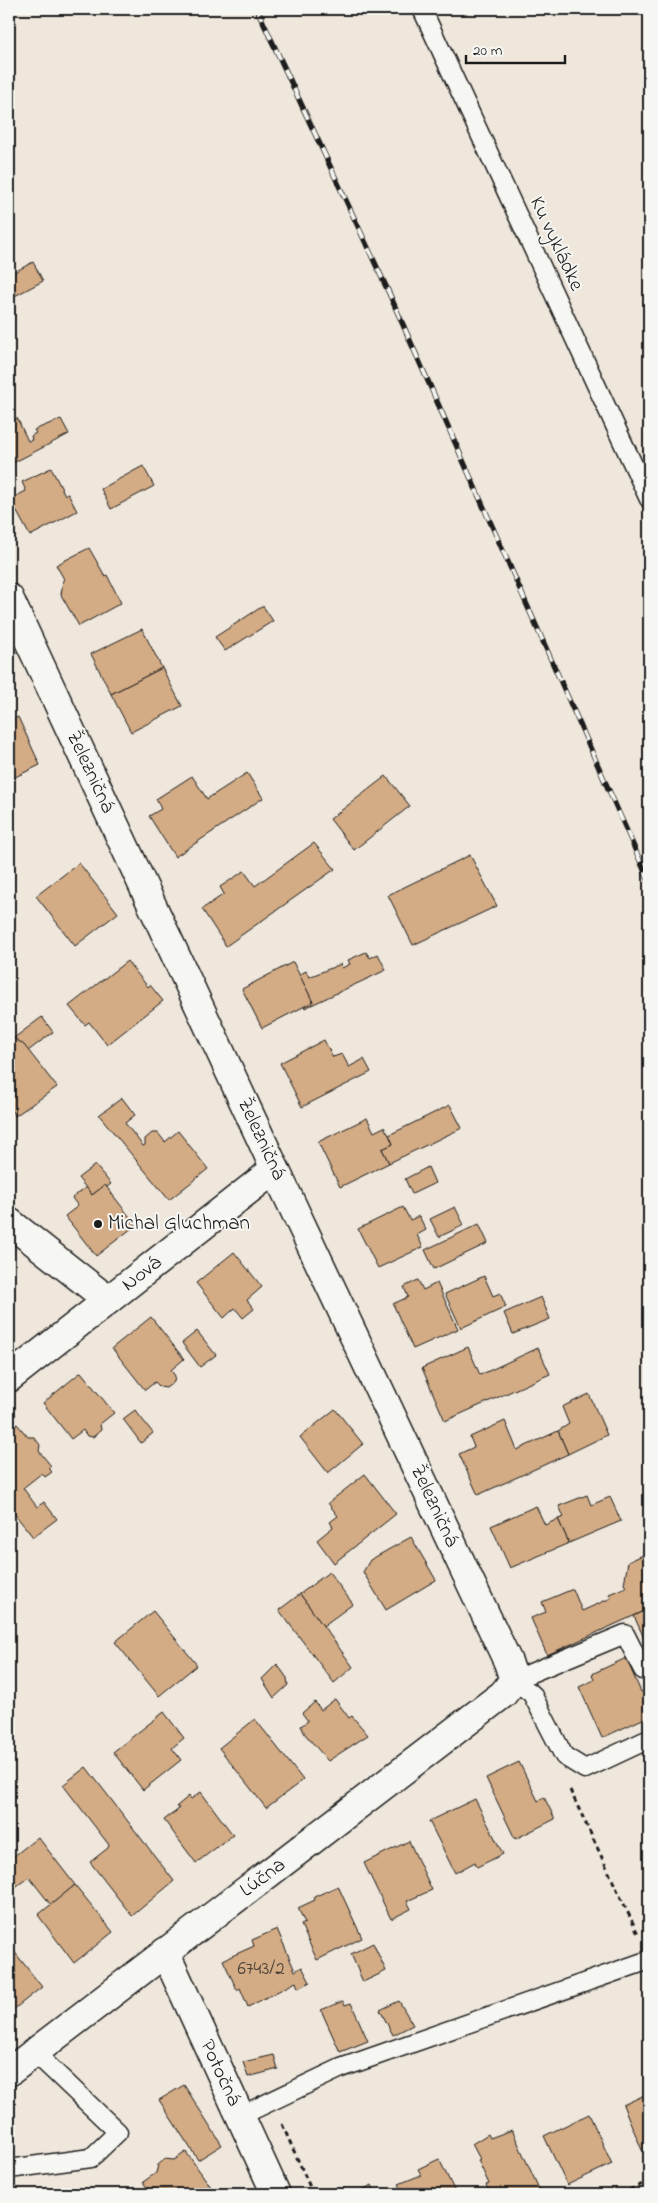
<svg xmlns="http://www.w3.org/2000/svg" width="658" height="2203" viewBox="0 0 658 2203" font-family="'Indie Flower',sans-serif">
<style>
.building{fill:#d3ab84;stroke:#1c1c1c}
.lines{fill:none;stroke-linecap:round;stroke-linejoin:round}
.service-casing{stroke:#1c1c1c;stroke-width:21}
.minor-casing{stroke:#1c1c1c;stroke-width:31}
.path{stroke:#1c1c1c;stroke-width:3;stroke-dasharray:5 4;stroke-linecap:butt}
.service{stroke:#f6f6f2;stroke-width:18}
.minor{stroke:#f6f6f2;stroke-width:28}
.rail-casing{stroke:#1c1c1c;stroke-width:5.5}
.rail{stroke:#f6f6f2;stroke-width:4;stroke-dasharray:11;stroke-linecap:butt}
.poi-dot{fill:#1c1c1c;stroke:#f6f6f2;stroke-width:2}
.labels{text-anchor:middle;dominant-baseline:central;stroke-width:4;stroke-linejoin:round;paint-order:stroke}
.number-label{font-size:19px;fill:#4a4036}
.street-label{font-size:21px;fill:#1c1c1c;stroke:#f6f6f2}
.poi-label{font-size:21px;fill:#1c1c1c;stroke:#f6f6f2;text-anchor:start}
</style>
<rect width="100%" height="100%" fill="#efe7dc"/>
<filter id="ink" filterUnits="userSpaceOnUse"><feTurbulence type="fractalNoise" baseFrequency=".02" numOctaves="2"/><feDisplacementMap in="SourceGraphic" scale="10" xChannelSelector="R" yChannelSelector="G"/><feConvolveMatrix kernelMatrix="1 2 1 2 8 2 1 2 1" color-interpolation-filters="sRGB"/></filter>
<g filter="url(#ink)">
<g class="building">
<path d="M33 262 43 281 9 299V275Z"/>
<path d="M17 418 28 441 32 440 31 436 36 433 34 430 61 419 69 434 9 465V422Z"/>
<path d="M143 466 154 486 111 509 101 489Z"/>
<path d="M51 468 65 495 68 494 77 511 30 536 10 499 26 491 22 482Z"/>
<path d="M89 548 105 576 107 575 121 603 79 626 61 595 63 580 64 579 56 565Z"/>
<path d="M263 606 273 621 225 651 215 637Z"/>
<path d="M142 629 162 668 111 694 91 654Z"/>
<path d="M162 668 182 706 131 732 111 694Z"/>
<path d="M18 717 40 765 9 780V721Z"/>
<path d="M247 773 263 798 175 857 149 816 161 809 156 799 192 776 207 799Z"/>
<path d="M386 776 410 806 354 850 330 819Z"/>
<path d="M314 843 335 869 226 946 202 909 224 894 220 887 244 871 255 886Z"/>
<path d="M470 855 497 906 413 945 388 895Z"/>
<path d="M79 863 118 913 75 946 36 896Z"/>
<path d="M366 952 370 958 378 954 386 970 305 1008 304 1006 313 1002 299 975 306 971 309 977 341 964 342 968 350 964 348 960Z"/>
<path d="M127 961 148 987 150 985 163 1001 107 1045 89 1022 85 1025 69 1006Z"/>
<path d="M293 962 313 1002 262 1028 242 989Z"/>
<path d="M42 1017 53 1032 28 1051 14 1038Z"/>
<path d="M14 1038 24 1045 57 1087 15 1116 9 1107V1042Z"/>
<path d="M324 1040 333 1057 342 1054 349 1067 364 1059 371 1072 302 1107 280 1063Z"/>
<path d="M122 1098 135 1115 125 1123 143 1146 145 1145V1139L152 1133H158L165 1142 178 1131 208 1169 169 1200 99 1115Z"/>
<path d="M450 1105 462 1128 389 1163 382 1149 393 1144 389 1135Z"/>
<path d="M367 1118 374 1132 384 1127 389 1135 393 1144 382 1149 389 1163 340 1187 318 1142Z"/>
<path d="M95 1165 111 1184 107 1187 105 1185 92 1195 78 1178Z"/>
<path d="M428 1167 435 1183 412 1194 405 1179Z"/>
<path d="M105 1185 136 1225 96 1256 65 1216 78 1206 72 1198 86 1187 92 1195Z"/>
<path d="M403 1207 410 1220 419 1216 426 1230 417 1235 423 1247 378 1268 358 1229Z"/>
<path d="M455 1207 464 1225 439 1237 430 1219Z"/>
<path d="M479 1224 488 1243 434 1269 425 1250Z"/>
<path d="M234 1252 262 1287 247 1300 254 1309 243 1318 235 1308 224 1318 196 1283Z"/>
<path d="M484 1276 493 1296 500 1293 506 1307 461 1328 445 1294Z"/>
<path d="M418 1280 423 1290 437 1283 458 1329 413 1349 393 1304 408 1297 404 1287Z"/>
<path d="M541 1297 550 1319 513 1334 504 1313Z"/>
<path d="M151 1317 184 1359 171 1370 175 1376 174 1382 166 1388 160 1387 155 1382 145 1390 112 1348Z"/>
<path d="M9 1327 13 1332 9 1339Z"/>
<path d="M197 1331 216 1355 200 1367 182 1343Z"/>
<path d="M468 1347 480 1375 538 1348 550 1374 445 1421 422 1368Z"/>
<path d="M81 1372 114 1413 100 1424 101 1430 93 1437 87 1436 83 1430 71 1439 43 1403Z"/>
<path d="M589 1394 607 1435 568 1454 558 1431 569 1424 562 1407Z"/>
<path d="M335 1409 363 1444 328 1473 300 1437Z"/>
<path d="M135 1410 153 1433 141 1443 123 1419Z"/>
<path d="M505 1421 517 1450 558 1431 568 1454 478 1495 459 1454 474 1447 470 1437Z"/>
<path d="M17 1424 28 1437H34L40 1445 39 1451 51 1466 48 1468 52 1472 45 1477 42 1473 23 1488 37 1507 44 1502 57 1519 33 1537 9 1507V1429Z"/>
<path d="M365 1474 396 1514 334 1563 317 1540 333 1527 330 1522 338 1516 328 1503Z"/>
<path d="M587 1495 591 1505 610 1497 621 1521 569 1543 558 1519 564 1517 559 1506Z"/>
<path d="M536 1506 545 1525 558 1519 569 1543 510 1568 491 1526Z"/>
<path d="M411 1537 436 1580 386 1610 363 1572 370 1560Z"/>
<path d="M649 1552V1609L547 1655 531 1618 546 1612 542 1602 573 1589 582 1611 611 1598 609 1594 626 1587 624 1584 628 1562Z"/>
<path d="M329 1572 353 1604 323 1626 300 1594Z"/>
<path d="M300 1594 353 1667 334 1683 279 1610Z"/>
<path d="M649 1609V1647H648L634 1616Z"/>
<path d="M153 1611 197 1665 159 1696 115 1642Z"/>
<path d="M626 1658 641 1692 649 1688V1716L602 1738 579 1687 594 1680 592 1674Z"/>
<path d="M277 1664 287 1678 288 1685 274 1698 262 1679Z"/>
<path d="M335 1699 349 1718 352 1716 368 1735 328 1761 305 1734 301 1726 308 1721 302 1713 315 1702 321 1710Z"/>
<path d="M164 1712 184 1738 172 1748 181 1760 143 1790 113 1752Z"/>
<path d="M255 1719 303 1780 266 1808 219 1748Z"/>
<path d="M519 1762 538 1801 544 1797 555 1819 515 1839 486 1778Z"/>
<path d="M86 1767 174 1881 132 1916 90 1862 108 1848 109 1845 63 1785Z"/>
<path d="M201 1792 233 1835 196 1863 164 1820 179 1809 177 1806 189 1796 191 1799Z"/>
<path d="M475 1799 503 1854 477 1867 475 1862 455 1873 429 1821Z"/>
<path d="M38 1837 75 1885 51 1905 29 1877 10 1891 9 1889V1860Z"/>
<path d="M409 1841 432 1890 407 1901 411 1909 391 1919 364 1863Z"/>
<path d="M75 1885 113 1932 74 1963 38 1915Z"/>
<path d="M338 1886 362 1938 317 1960 301 1925 305 1923 298 1908 315 1900 314 1897Z"/>
<path d="M277 1929 295 1971 302 1967 310 1982 298 1988 296 1982 248 2007 240 1988 237 1990 223 1960 254 1946 252 1940Z"/>
<path d="M373 1943 386 1971 363 1982 351 1954Z"/>
<path d="M13 1950 42 1987 9 2013V1953Z"/>
<path d="M343 2001 345 2005 351 2003 368 2041 340 2052 321 2010Z"/>
<path d="M399 2001 413 2025 393 2035 380 2010Z"/>
<path d="M274 2055 278 2069 248 2077 243 2062Z"/>
<path d="M184 2085 222 2145 198 2160 159 2100Z"/>
<path d="M649 2093V2147L642 2150 623 2105Z"/>
<path d="M589 2114 612 2164 567 2185 544 2136Z"/>
<path d="M512 2130 540 2191 533 2194H491L486 2185 489 2184 478 2160 480 2159 472 2144 488 2134 490 2138Z"/>
<path d="M186 2152 216 2194H151L143 2182 156 2173 158 2165 165 2159 174 2160Z"/>
<path d="M439 2159 456 2194H404L399 2184 421 2175 418 2169Z"/>
<path d="M372 2185 376 2194H353Z"/>
</g>
<g class="lines">
<defs>
<g id="service">
<path d="M422 9 649 499"/>
<path d="M514 1680 532 1694 564 1756 585 1769 649 1739"/>
<path d="M514 1680 625 1634 643 1670 649 1667"/>
<path d="M240 2116 341 2068 649 1960"/>
<path d="M9 2169 91 2158 118 2132 34 2052"/>
</g>
<g id="minor">
<path d="M9 598 275 1169 508 1662 514 1680 503 1694 9 2072"/>
<path d="M9 1222 108 1300"/>
<path d="M9 1378 275 1169"/>
<path d="M165 1952 276 2194"/>
</g>
</defs>
<use href="#service" class="service-casing"/>
<use href="#minor" class="minor-casing"/>
<g class="path">
<path d="M570 1790 639 1936"/>
<path d="M282 2124 313 2194"/>
<path d="M621 2194 649 2181"/>
</g>
<use href="#service" class="service"/>
<use href="#minor" class="minor"/>
<defs>
<path id="rail" d="M257 9 389 293 649 881"/>
</defs>
<use href="#rail" class="rail-casing"/>
<use href="#rail" class="rail"/>
</g>
</g>
<circle class="poi-dot" cx="98" cy="1224" r="5"/>
<g class="labels">
<g class="number-label">
<text x="261" y="1969">6743/2</text>
</g>
<g class="street-label">
<text transform="translate(556 244) rotate(65)">Ku vykládke</text>
<text transform="translate(90 772) rotate(65)">Železničná</text>
<text transform="translate(261 1139) rotate(65)">Železničná</text>
<text transform="translate(142 1274) rotate(-38)">Nová</text>
<text transform="translate(434 1506) rotate(65)">Železničná</text>
<text transform="translate(263 1878) rotate(-37)">Lúčna</text>
<text transform="translate(220 2073) rotate(65)">Potočná</text>
</g>
<g class="poi-label">
<text x="108" y="1224">Michal Gluchman</text>
</g>
</g>
<rect width="658" height="2203" fill="none" stroke="#f6f6f2" stroke-width="30"/>
<rect x="15" y="15" width="628" height="2173" fill="none" stroke="#1c1c1c" stroke-width="2" filter="url(#ink)"/>
<path d="M466 55v8h99v-8" fill="none" stroke="#1c1c1c" stroke-width="2.5"/>
<text x="473" y="55" font-size="15" fill="#1c1c1c" stroke="#f6f6f2" stroke-width="4" paint-order="stroke">20 m</text>
</svg>
